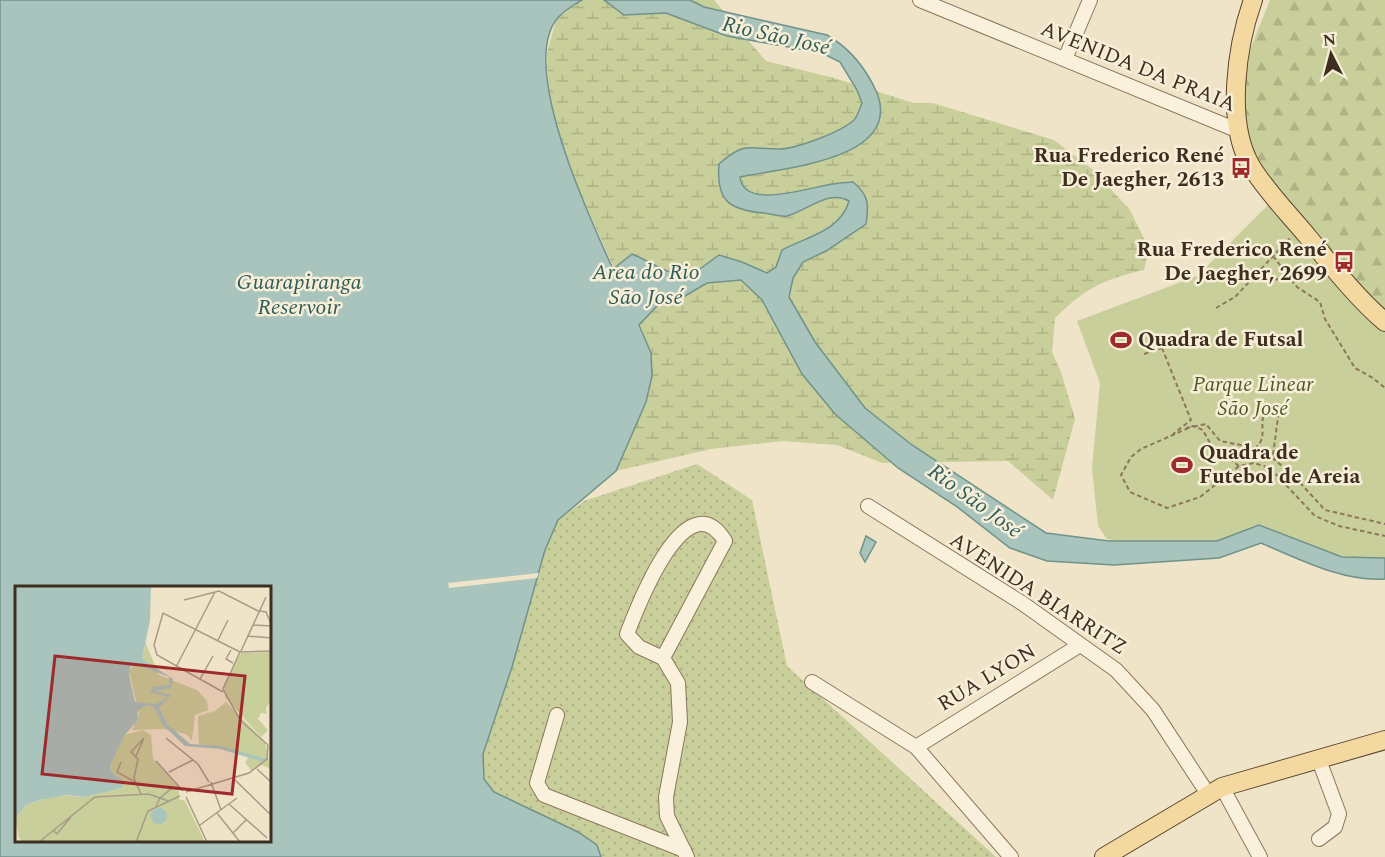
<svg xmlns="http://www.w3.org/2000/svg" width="1385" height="857" viewBox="0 0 1385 857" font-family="Spectral,serif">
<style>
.grass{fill:url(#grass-dots)}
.forest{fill:url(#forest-firs)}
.wetland{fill:url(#wetland-marsh)}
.green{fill:#c9cf9b}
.water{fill:#a9c4bc;stroke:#6f938a;stroke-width:1.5;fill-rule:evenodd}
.pier{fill:#f0e4c8}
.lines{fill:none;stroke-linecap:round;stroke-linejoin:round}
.minor-casing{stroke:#8d765c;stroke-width:16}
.major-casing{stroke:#5b4430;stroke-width:20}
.path{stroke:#8d765c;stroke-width:2;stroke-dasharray:4.5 3;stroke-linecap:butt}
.minor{stroke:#faf1dc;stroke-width:14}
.major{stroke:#f3d9a0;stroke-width:18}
.labels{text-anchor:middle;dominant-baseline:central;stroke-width:5;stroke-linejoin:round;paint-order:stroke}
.street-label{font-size:21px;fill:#3d2e20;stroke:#f7eed8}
.poi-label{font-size:21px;font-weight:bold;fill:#3d2e20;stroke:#f7eed8;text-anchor:end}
.park-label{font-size:21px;font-style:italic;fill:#4d5a26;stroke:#f7eed8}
.water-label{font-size:22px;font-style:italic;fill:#2f5d5a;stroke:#f7eed8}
.inset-road{fill:none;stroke:#a89b85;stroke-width:1.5}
.view{fill:#9e2a2b;fill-opacity:0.15;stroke:#9e2a2b;stroke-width:3}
.inset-edge{fill:none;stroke:#3d2e20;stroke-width:3}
</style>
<defs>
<pattern id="grass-dots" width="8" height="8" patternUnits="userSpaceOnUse" patternTransform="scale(1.5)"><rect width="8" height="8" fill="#c9cf9b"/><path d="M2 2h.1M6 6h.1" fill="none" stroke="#aeb285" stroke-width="1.8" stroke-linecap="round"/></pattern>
<pattern id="forest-firs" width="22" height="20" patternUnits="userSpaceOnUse" patternTransform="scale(1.5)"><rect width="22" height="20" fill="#c9cf9b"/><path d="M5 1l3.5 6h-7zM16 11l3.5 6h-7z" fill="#aeb285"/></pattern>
<pattern id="wetland-marsh" width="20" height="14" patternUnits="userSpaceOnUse" patternTransform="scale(1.5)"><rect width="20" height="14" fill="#c9cf9b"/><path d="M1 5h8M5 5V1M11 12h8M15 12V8" fill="none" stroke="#aeb285"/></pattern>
</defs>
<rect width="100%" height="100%" fill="#f0e4c8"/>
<path class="grass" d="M697 464 752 500 787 666 996 857H601L597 845 578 832 494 792 484 779 483 754 512 667 545 550 558 520 584 501Z"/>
<path class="forest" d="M1270 0H1385V316L1257 164 1240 105 1251 47Z"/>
<path class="wetland" d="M582 0H714L766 61 834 78 914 103H933L1054 140 1092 169 1130 210 1149 249 1144 270C1102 280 1086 288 1055 318L1052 352 1061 372 1075 419 1053 500 1008 461 882 463 837 445 783 441 711 449 616 471 646 402 643 332 580 193 552 115 548 83 547 53 556 20Z"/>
<path class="green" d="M1273 200 1385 327V569L1340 563 1258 530 1230 541 1130 544 1107 539 1098 526 1092 468 1100 383 1077 321 1197 276Z"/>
<g class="water">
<path d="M0 0H582C574 5 562 12 556 20 520 69 590 219 613 269L632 254C648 260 675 280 691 274 700 270 710 261 719 255L742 262 767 273 776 267 782 250C806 237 841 231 849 201 828 189 807 211 787 216 781 217 771 214 764 213 728 210 716 200 719 164 745 141 748 149 779 149 796 149 841 132 854 120 857 117 860 108 862 103L857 90 840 62 822 53 727 36 666 13 624 15 604 0H690L704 7 827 35C851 49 866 68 877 93 903 161 779 168 740 177 744 213 817 184 840 183L853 182C869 195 869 205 866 224L826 251 803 262 793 278 789 297 815 342 865 408 912 445 1046 533 1109 541H1217L1259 525 1342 557 1385 558V579C1343 582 1299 559 1261 543L1219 558 1114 565 1047 561 1010 548 956 506 898 468 835 414 802 374 762 300 741 280 707 283 680 299 657 306 639 325 651 353 652 376 646 402 616 471 558 520 545 550 512 667 483 754 484 779 494 792 578 832 597 845 601 857H0ZM16 587H270V840H16Z"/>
<path d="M866 536 876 542 865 562 860 553Z"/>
</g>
<path class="pier" d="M539 573 537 578 449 588 448 583Z"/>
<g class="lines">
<defs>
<g id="minor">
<path d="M920 0 1239 131"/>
<path d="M1065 59 1090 0"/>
<path d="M868 506 1022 603 1116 670 1153 710 1208 794"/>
<path d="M663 658 725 541C686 478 637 608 627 634L639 647 663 658 678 683 680 722 666 797 667 816 687 857"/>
<path d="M812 682 916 747 1011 857"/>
<path d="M557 715 537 783 544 795 684 850"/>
<path d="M916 747 1080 645"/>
<path d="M1222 787 1260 857"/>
<path d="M1319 839 1335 827 1339 814 1319 760"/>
</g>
<g id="major">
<path d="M1253 0C1237 45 1225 122 1251 166 1266 191 1289 214 1308 237 1332 266 1356 297 1385 322"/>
<path d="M1104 857 1222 787 1385 740"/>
</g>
</defs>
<use href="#minor" class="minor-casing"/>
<use href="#major" class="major-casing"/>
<g class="path">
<path d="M1273 256 1297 287 1320 302 1325 319 1355 368 1373 378 1385 388"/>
<path d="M1251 280 1290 279"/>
<path d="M1216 308 1235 297 1290 238"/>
<path d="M1162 348 1191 420 1173 434"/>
<path d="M1144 354 1189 339"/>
<path d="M1186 428 1206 424 1220 441 1246 446 1271 457 1292 474 1325 510 1385 524"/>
<path d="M1255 449C1257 446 1259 444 1261 441 1266 428 1256 415 1272 409L1278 417 1273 455 1276 460"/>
<path d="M1239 466 1211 445 1203 430 1193 426 1141 449 1131 457 1121 475 1130 492 1167 508 1200 497 1239 466 1254 463 1270 468 1315 516 1339 526 1385 536"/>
</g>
<use href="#minor" class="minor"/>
<use href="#major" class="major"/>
</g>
<defs>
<symbol id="bus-bare" viewBox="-9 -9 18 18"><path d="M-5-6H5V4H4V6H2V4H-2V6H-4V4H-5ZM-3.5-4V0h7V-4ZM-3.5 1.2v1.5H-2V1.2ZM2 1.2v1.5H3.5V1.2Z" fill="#9e2a2b" stroke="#f7eed8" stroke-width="2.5" paint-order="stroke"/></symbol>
<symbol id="stadium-bare" viewBox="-9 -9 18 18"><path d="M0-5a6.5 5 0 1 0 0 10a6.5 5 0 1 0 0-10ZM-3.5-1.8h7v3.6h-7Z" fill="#9e2a2b" stroke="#f7eed8" stroke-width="2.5" paint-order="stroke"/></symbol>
</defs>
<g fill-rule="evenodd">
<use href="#bus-bare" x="1226" y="153" width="30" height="30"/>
<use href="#bus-bare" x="1329" y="247" width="30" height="30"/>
<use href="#stadium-bare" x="1106" y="325" width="30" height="30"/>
<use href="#stadium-bare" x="1167" y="450" width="30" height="30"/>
</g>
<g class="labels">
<g class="street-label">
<text transform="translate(1138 67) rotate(22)">AVENIDA DA PRAIA</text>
<text transform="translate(1038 594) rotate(33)">AVENIDA BIARRITZ</text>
<text transform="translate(987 678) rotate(-31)">RUA LYON</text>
</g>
<g class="poi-label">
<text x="1224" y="156">Rua Frederico René<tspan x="1224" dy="24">De Jaegher, 2613</tspan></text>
<text x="1327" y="250">Rua Frederico René<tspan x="1327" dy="24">De Jaegher, 2699</tspan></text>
<text x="1138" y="340" text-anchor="start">Quadra de Futsal</text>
<text x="1199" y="453" text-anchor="start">Quadra de<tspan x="1199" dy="24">Futebol de Areia</tspan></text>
</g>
<g class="park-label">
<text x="1253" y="385">Parque Linear<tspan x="1253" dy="24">São José</tspan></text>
</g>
<g class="water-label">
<text transform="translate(776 36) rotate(13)">Rio São José</text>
<text x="646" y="272">Area do Rio<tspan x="646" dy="25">São José</tspan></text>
<text x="299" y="282">Guarapiranga<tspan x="299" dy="25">Reservoir</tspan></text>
<text transform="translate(975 501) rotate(36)">Rio São José</text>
</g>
</g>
<g transform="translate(15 586)">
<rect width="256" height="256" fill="#f0e4c8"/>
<path d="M128 144 136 149 138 173 164 202V213L170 215 190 256H8L4 252 0 233 11 219 42 209 70 211 107 202 109 195 96 186 95 180 109 149Z" fill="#c9cf9b"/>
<path d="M256 66V115L251 122 252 128 246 127 243 133 253 144 246 151 210 111 209 98 226 67Z" fill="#c9cf9b"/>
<path d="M130 56 144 89 182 104 192 115 193 124 180 129 177 154 171 148 148 143 117 144 124 128 114 85 129 66Z" fill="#c9cf9b"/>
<path d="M211 116 250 156 256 183 247 179 237 185 230 177 234 170 205 161 184 160 183 130 200 125Z" fill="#c9cf9b"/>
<path d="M0 1H136L135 34 127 73 158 93 156 102 139 105 156 109 144 122 152 138 175 158 205 160 252 173 249 176 205 163 170 160 148 139 139 121 133 119 123 124 122 135 109 150 95 180 96 186 109 195 107 202 70 211 51 209 25 214 11 219 0 233ZM121 78 154 91 155 99 138 101 135 106 153 111 141 118 120 116 114 89 115 81ZM136 230a8 8 0 1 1 16 0a8 8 0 1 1-16 0Z" fill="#a9c4bc" fill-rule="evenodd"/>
<path class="inset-road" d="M169 14 204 5 245 26M245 25 251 26 257 40M238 39 257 40M232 50 257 52M203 54 213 34M216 64 211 73 218 77M226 65 251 11M161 81 200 6M185 93 198 70M208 106 142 69 139 59 148 27 225 66M151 152 183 178 194 196M121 170 129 152 116 166 123 173 119 192 126 208M141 175 168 205M106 176 102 186 120 196M242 183 257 197M154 186 178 174M218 192 257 230M196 196 206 224M171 206 234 187 252 173 253 159 225 134 208 103 225 66 257 65M171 211 192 256M153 215 145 212 157 202M214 218 252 252M202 227 225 256M185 239 222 212M39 245 42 248 56 231M218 247 231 234M24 256 80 211 134 208 145 212 141 220M121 256 133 225 165 210"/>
<path class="view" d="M40 70 230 90 217 208 27 188Z"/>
<rect width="256" height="256" class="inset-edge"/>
</g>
<g transform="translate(1331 54) rotate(354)" stroke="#f7eed8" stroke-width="4.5" paint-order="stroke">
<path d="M0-4.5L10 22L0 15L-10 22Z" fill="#3d2e20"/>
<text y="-9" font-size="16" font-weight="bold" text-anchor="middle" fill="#3d2e20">N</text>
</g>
</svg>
